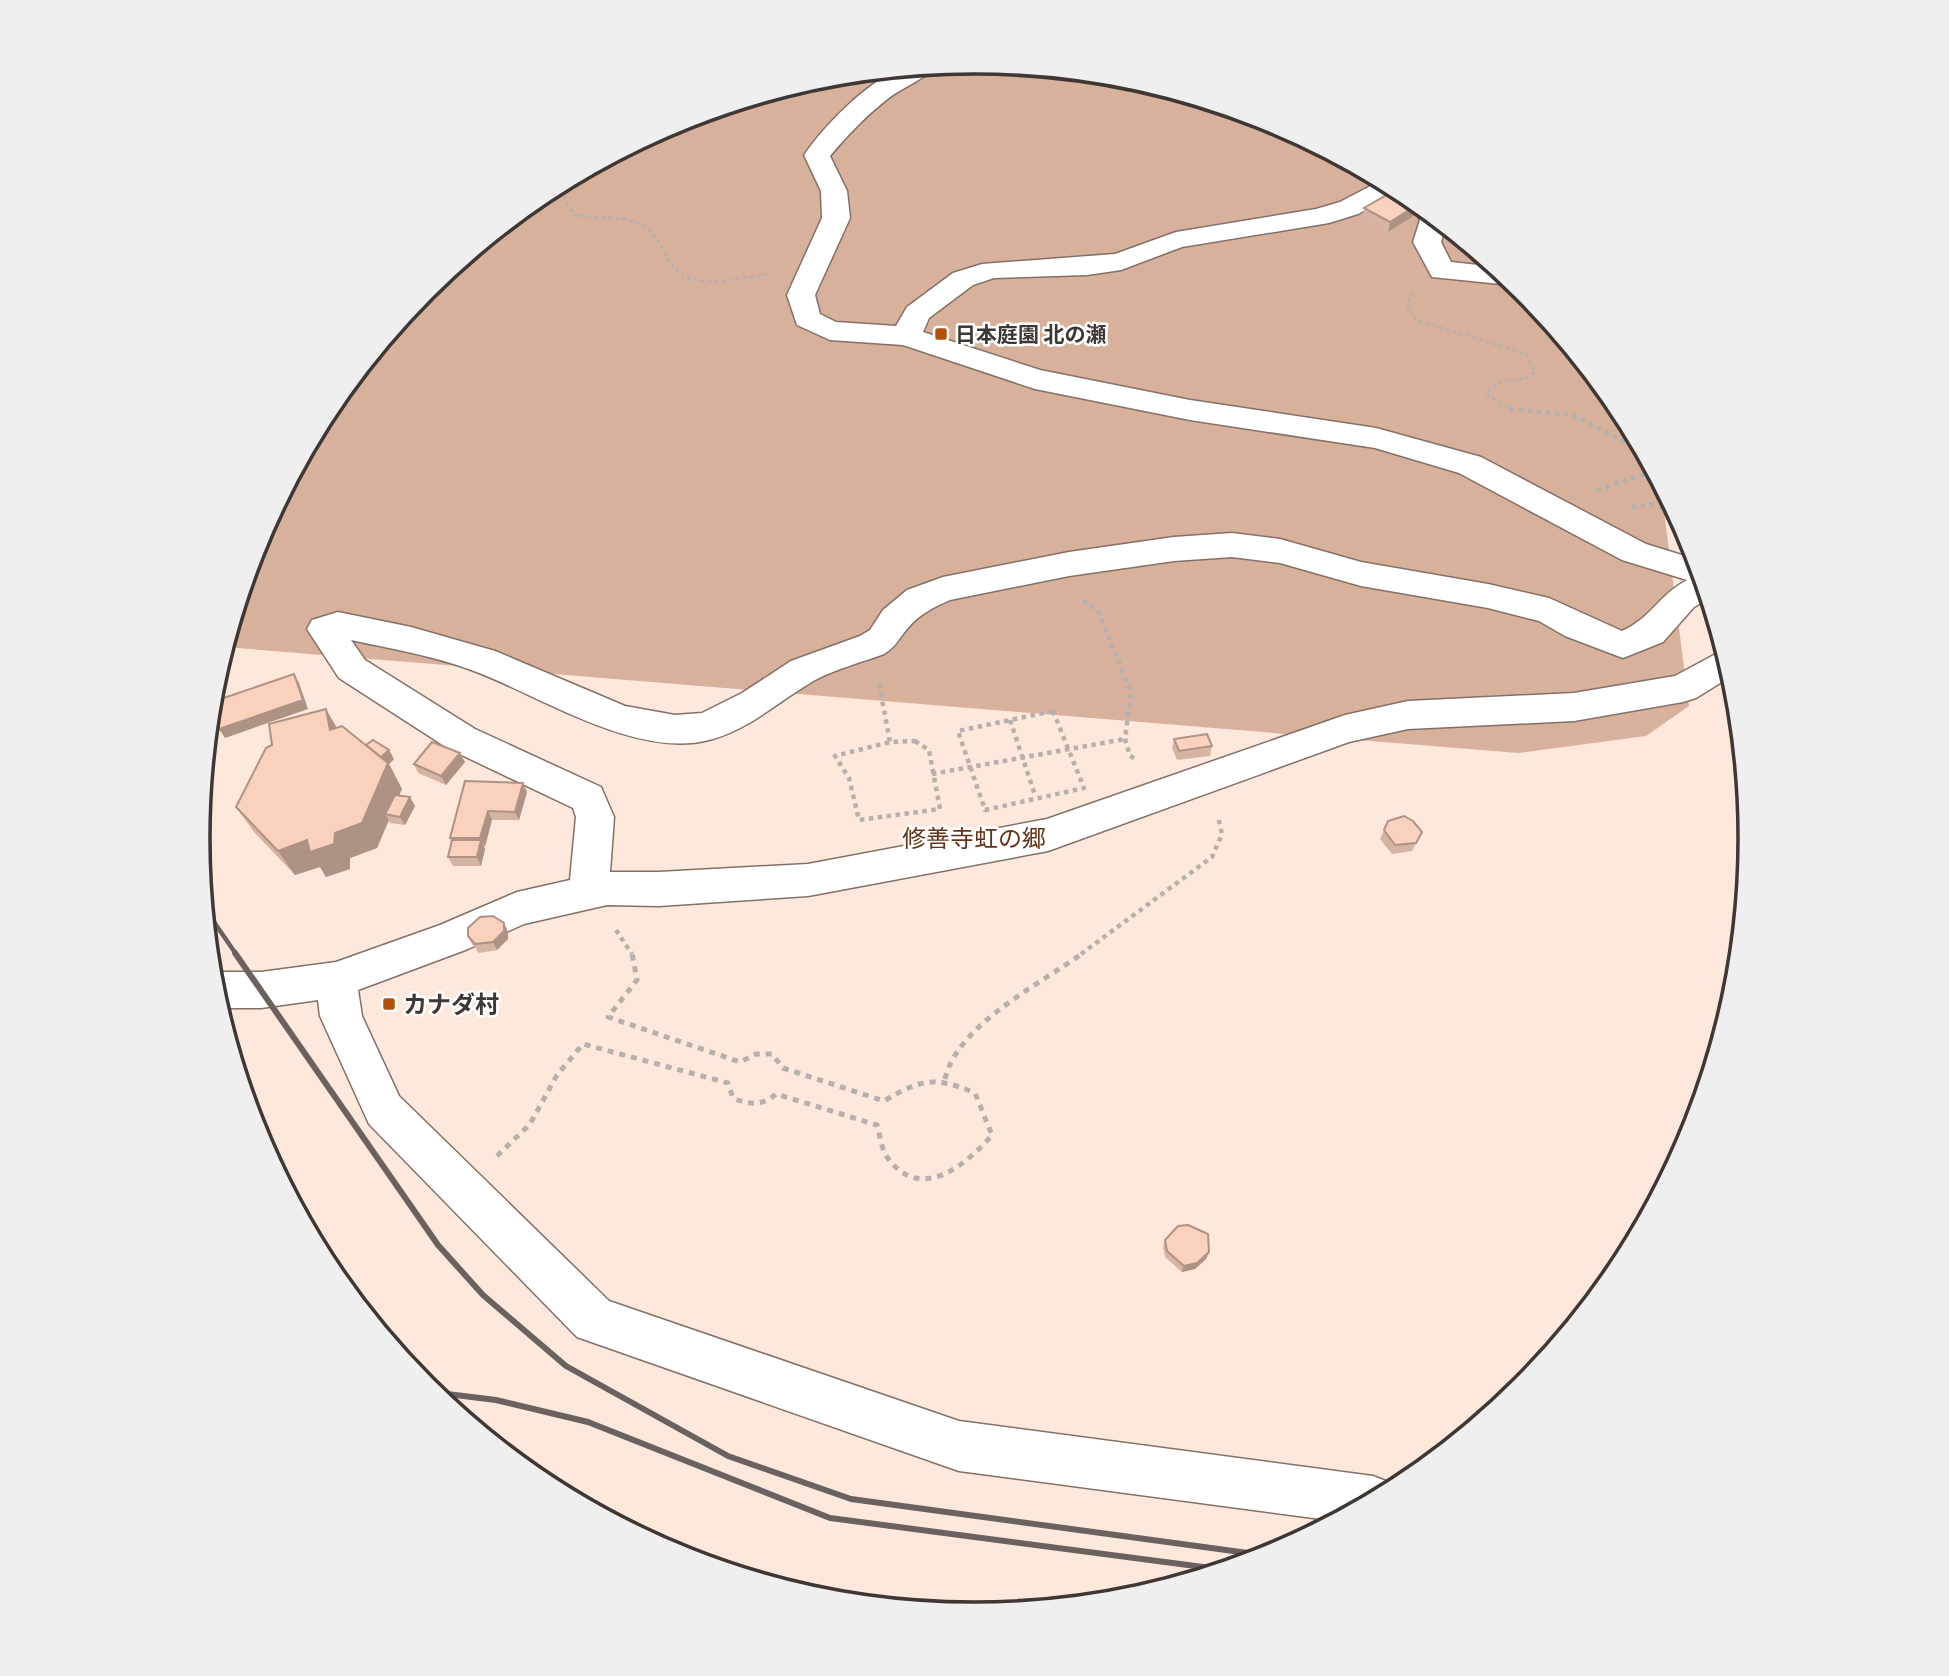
<svg xmlns="http://www.w3.org/2000/svg" width="1949" height="1676" viewBox="0 0 1949 1676" font-family="'Titillium Web','Noto Sans JP',sans-serif">
<style>
.green{fill:#fee7db}
.forest{fill:#d8b19d}
.lines{fill:none;stroke-linecap:round;stroke-linejoin:round}
.minor-casing{stroke:#837067;stroke-width:3}
.path-far2{stroke:#b6b0ad;stroke-width:2.5;stroke-dasharray:3.5 3.5;stroke-linecap:butt}
.path-far1{stroke:#b6b0ad;stroke-width:4.5;stroke-dasharray:4.5 4.5;stroke-linecap:butt}
.path{stroke:#b6b0ad;stroke-width:5;stroke-dasharray:6 6;stroke-linecap:butt}
.minor{fill:#fff;fill-rule:evenodd}
.rail-far1{stroke:#6a625f;stroke-width:4.5}
.rail{stroke:#6a625f;stroke-width:6}
.wall{fill:#d6b4a3}
.shaded-wall{fill:#ae9284}
.building{fill:#f9d1bd;stroke:#ae9284;stroke-width:2}
.poi-dot{fill:#b2510c;stroke:#fff;stroke-width:2.5}
.labels{text-anchor:middle;dominant-baseline:central;stroke-width:5;stroke-linejoin:round;paint-order:stroke}
.far-poi-label{font-size:21px;font-weight:bold;fill:#3f3733;stroke:#fff;text-anchor:start}
.park-label{font-size:24px;fill:#653316;stroke:#fff}
.poi-label{font-size:24px;font-weight:bold;fill:#3f3733;stroke:#fff;text-anchor:start}
.rim{fill:none;stroke:#3f3733;stroke-width:3.5}
</style>
<rect width="100%" height="100%" fill="#fffaf8"/>
<circle class="green" cx="975" cy="838" r="774"/>
<path class="forest" d="M975 61 1126 76 1272 121 1406 192 1524 289 1621 407 1660 480 1689 706 1646 736 1518 753 225 647 257 540 329 406 426 288 543 192 678 120 823 76Z"/>
<g class="lines">
<defs>
<g id="minor">
<path d="M936 66C928 77 902 88 890 97 868 114 848 134 830 156L847 191 850 218 815 295 820 314 836 322 896 326 907 307 953 273 982 264 1115 254 1176 232 1316 209 1340 202 1382 180 1402 190 1358 214 1329 223 1182 247 1121 270 1087 275 994 278 973 285 929 318 923 332 1040 370 1190 400 1376 428 1481 457 1646 544 1698 560 1710 598 1694 607 1663 642 1623 658 1565 636 1539 621 1488 608 1361 586 1280 563 1232 557 1174 561 1069 576 950 600C934 607 918 615 907 629 898 639 896 647 884 654 862 662 836 669 815 680 780 700 749 730 709 740 636 759 541 696 474 671 435 656 392 649 351 640L365 660 475 729 601 787 614 817 610 872H659L808 864 1047 819 1345 715 1408 701 1574 693 1675 676 1725 649 1733 675 1696 698 1683 702 1574 721 1408 729 1349 742 1048 851 808 896 659 906 607 905 524 924 468 949 358 990 362 1016 399 1096 609 1301 959 1421 1373 1476 1391 1483 1394 1490 1336 1521 959 1471 577 1337 369 1124 320 1016 318 1000 261 1008H218L213 989V972H261L336 962 440 925 517 892 570 880 576 817 573 808 449 749 339 678 307 629 312 620 338 612 411 627 495 651 625 706 675 715 702 713 742 693 791 661 860 636 870 630 883 610 907 590 943 577 1069 552 1174 537 1232 533 1280 539 1361 562 1488 584 1549 598 1622 631C1650 619 1659 595 1687 580L1622 560 1459 473 1375 448 1190 420 1035 389 903 345 830 340 797 325 787 295 822 218 821 191 804 155C824 126 866 83 898 70 908 65 926 65 936 66Z"/>
<path d="M1419 203 1446 225 1441 242 1451 262 1497 267 1517 284 1510 285 1432 277 1413 242 1420 220 1414 209Z"/>
</g>
</defs>
<use href="#minor" class="minor-casing"/>
<g class="path-far2">
<path d="M560 183 563 196 574 215C595 218 630 215 648 229 658 236 665 255 672 265 691 293 741 277 769 274"/>
<path d="M1414 292C1404 302 1407 311 1417 320L1526 354 1535 373 1527 378 1499 382 1486 394 1506 407 1518 410"/>
</g>
<g class="path-far1">
<path d="M1510 409 1573 415 1645 453"/>
<path d="M1597 490 1650 472 1652 466"/>
<path d="M1632 507 1652 504 1678 514"/>
<path d="M1083 601 1098 610 1131 693 1125 739 1130 756 1138 760"/>
<path d="M879 684 890 742"/>
<path d="M1053 711 1084 788 985 810 958 731Z"/>
<path d="M1010 720 1035 795"/>
<path d="M915 741 929 750 940 809 859 820 849 778 835 756 890 742Z"/>
<path d="M932 774 1125 739"/>
<path d="M616 930 632 954"/>
<path d="M1081 954 1212 857 1222 834 1218 817"/>
</g>
<g class="path">
<path d="M945 1079C957 1025 1040 984 1083 953"/>
<path d="M497 1156 530 1124 557 1075 583 1044 728 1083 733 1098C749 1105 762 1106 776 1094L877 1125C880 1135 881 1148 887 1157 920 1204 966 1165 992 1135L975 1093C935 1076 921 1079 884 1101L783 1068 772 1054H756L740 1062 608 1017 637 980 632 953"/>
</g>
<use href="#minor" class="minor"/>
<path class="rail-far1" d="M205 909 236 954"/>
<g class="rail">
<path d="M235 953 438 1245 483 1295 566 1366 728 1456 851 1499 1270 1556"/>
<path d="M431 1392 496 1400 588 1422 830 1518 1226 1570"/>
</g>
</g>
<g class="wall">
<path d="M1364 208 1415 215 1388 232 1362 218Z"/>
<path d="M337 728 366 745 394 759 389 764 402 789 399 795 415 806 405 825 390 823 389 820 377 848 350 858V869L326 877 320 867 295 875 254 832 236 807Z"/>
<path d="M1174 739 1212 746 1210 756 1177 760 1172 748Z"/>
<path d="M465 762 446 785 418 773 414 764Z"/>
<path d="M465 781 527 792 519 820H492L484 847 485 849 481 866H453L448 857 452 842 450 838Z"/>
<path d="M1388 821 1422 832 1412 851 1392 854 1380 839Z"/>
<path d="M504 923 508 932V939L497 950 479 953 472 944 468 936Z"/>
<path d="M1165 1240 1206 1259 1195 1269 1182 1272 1165 1257 1163 1246Z"/>
</g>
<g class="shaded-wall">
<path d="M1417 205 1415 215 1388 232 1390 222Z"/>
<path d="M294 674 299 683 308 709 225 738 219 729Z"/>
<path d="M326 709 341 735 330 730Z"/>
<path d="M389 750 394 759 389 764 402 789 391 815 385 814 389 820 377 848 350 858V869L326 877 320 867 295 875 278 851 307 840 378 759Z"/>
<path d="M460 753 465 762 446 785 441 776Z"/>
<path d="M523 783 527 792 519 820 515 812Z"/>
<path d="M410 797 415 806 405 825 400 817Z"/>
<path d="M488 811 492 820 485 847 480 838Z"/>
<path d="M481 840 485 849 481 866 477 857Z"/>
<path d="M504 923 508 932V939L497 950 493 942Z"/>
<path d="M1209 1252 1206 1259 1195 1269 1182 1272 1184 1266Z"/>
</g>
<g class="building">
<path d="M1392 192 1417 205 1390 222 1364 208Z"/>
<path d="M294 674 303 700 219 729 212 702Z"/>
<path d="M326 709 330 730 342 726 388 763 362 823 335 833 334 844 310 852 307 840 278 851 236 807 266 748 272 745 269 724Z"/>
<path d="M1207 734 1212 746 1179 751 1174 739Z"/>
<path d="M373 740 389 750 381 757 366 745Z"/>
<path d="M432 742 460 753 441 776 414 764Z"/>
<path d="M465 781 523 783 515 812 488 811 480 838H450Z"/>
<path d="M395 795 410 797 400 817 385 814Z"/>
<path d="M1404 816 1413 821 1422 832 1416 843 1395 845 1384 830 1388 821Z"/>
<path d="M452 840H481L477 857H448Z"/>
<path d="M493 916 504 923V931L493 942 475 944 468 936V928L480 917Z"/>
<path d="M1188 1225 1208 1234 1209 1252 1197 1263 1184 1266 1167 1251 1165 1240 1178 1226Z"/>
</g>
<g class="poi-dot">
<rect x="934" y="327" width="14" height="14" rx="3.5"/>
<rect x="382" y="997" width="14" height="14" rx="3.5"/>
</g>
<g class="labels">
<g class="far-poi-label">
<text x="955" y="334">日本庭園 北の瀬</text>
</g>
<g class="park-label">
<text x="974" y="838">修善寺虹の郷</text>
</g>
<g class="poi-label">
<text x="403" y="1004">カナダ村</text>
</g>
</g>
<path d="M0 0H1949V1676H0ZM210 838a764 764 0 1 1 1528 0a764 764 0 1 1-1528 0Z" fill="#f0efef" fill-rule="evenodd"/>
<path class="rim" d="M210 838a764 764 0 1 1 1528 0a764 764 0 1 1-1528 0Z"/>
</svg>
